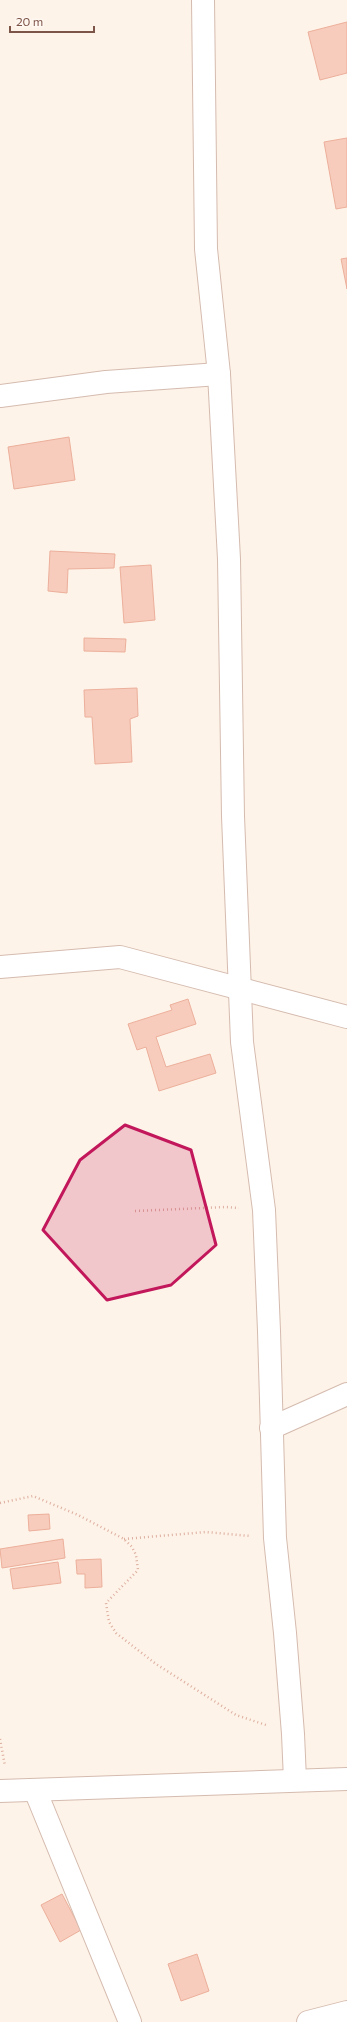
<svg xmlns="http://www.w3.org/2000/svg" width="347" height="2022" viewBox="0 0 347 2022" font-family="Commissioner,sans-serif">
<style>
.building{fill:#f7ccbc;stroke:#ecaf9b}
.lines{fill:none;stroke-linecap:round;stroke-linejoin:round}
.street-casing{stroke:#d5bbaf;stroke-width:24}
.path{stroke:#ddae9f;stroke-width:2.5;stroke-dasharray:1 3;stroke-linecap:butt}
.street{stroke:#fff;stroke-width:22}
.marked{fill:#c2185b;fill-opacity:0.2;stroke:#c2185b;stroke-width:3;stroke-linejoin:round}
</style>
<rect width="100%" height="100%" fill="#fef3e8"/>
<g class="building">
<path d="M347 22V73L320 80 308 32Z"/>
<path d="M347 138V207L336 209 324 142Z"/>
<path d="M347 258V289L341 259Z"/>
<path d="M69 437 75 480 14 489 8 447Z"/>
<path d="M50 551 115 554 114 568 68 569 67 593 48 591Z"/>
<path d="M151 565 155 620 124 623 120 567Z"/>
<path d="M84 638 126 639 125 652 84 651Z"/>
<path d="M137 688 138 716 130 719 132 762 95 764 92 717H85L84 690Z"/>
<path d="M188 999 196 1024 156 1037 166 1067 210 1054 216 1073 159 1091 146 1047 137 1050 128 1024 172 1010 170 1005Z"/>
<path d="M49 1514 50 1529 29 1531 28 1515Z"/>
<path d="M63 1539 65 1558 2 1568 0 1549Z"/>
<path d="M101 1559 102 1587 85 1588V1574H77L76 1560Z"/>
<path d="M58 1562 61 1583 13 1589 10 1569Z"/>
<path d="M62 1894 81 1930 60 1942 41 1905Z"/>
<path d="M197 1954 209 1991 181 2001 168 1964Z"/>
</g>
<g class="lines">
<defs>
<g id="street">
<path d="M203 0 206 249 219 374 229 559 233 816 242 1042 264 1210 269 1331 275 1538 285 1633 293 1734 295 1780"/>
<path d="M0 396 106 382 219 374"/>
<path d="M0 967 120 957 347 1017"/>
<path d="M271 1428 347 1394"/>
<path d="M35 1790 130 2022"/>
<path d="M0 1791 347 1779"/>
<path d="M308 2022 347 2012"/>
</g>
</defs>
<use href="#street" class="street-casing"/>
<g class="path">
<path d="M135 1211 226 1207 239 1208"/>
<path d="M0 1503 33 1496 78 1515 124 1539 132 1547 136 1555 138 1570 106 1603 109 1622 116 1633 156 1664 236 1715 266 1725"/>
<path d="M124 1539 206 1532 250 1536"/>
<path d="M0 1739 5 1766"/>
</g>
<use href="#street" class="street"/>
</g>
<path class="marked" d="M125 1125 191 1150 216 1245 171 1285 107 1300 43 1230 80 1160Z"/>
<path d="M10 26v6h84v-6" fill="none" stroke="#7d5448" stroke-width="2"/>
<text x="16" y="26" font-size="12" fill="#7d5448" stroke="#fff7f1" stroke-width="3" paint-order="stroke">20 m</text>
</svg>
